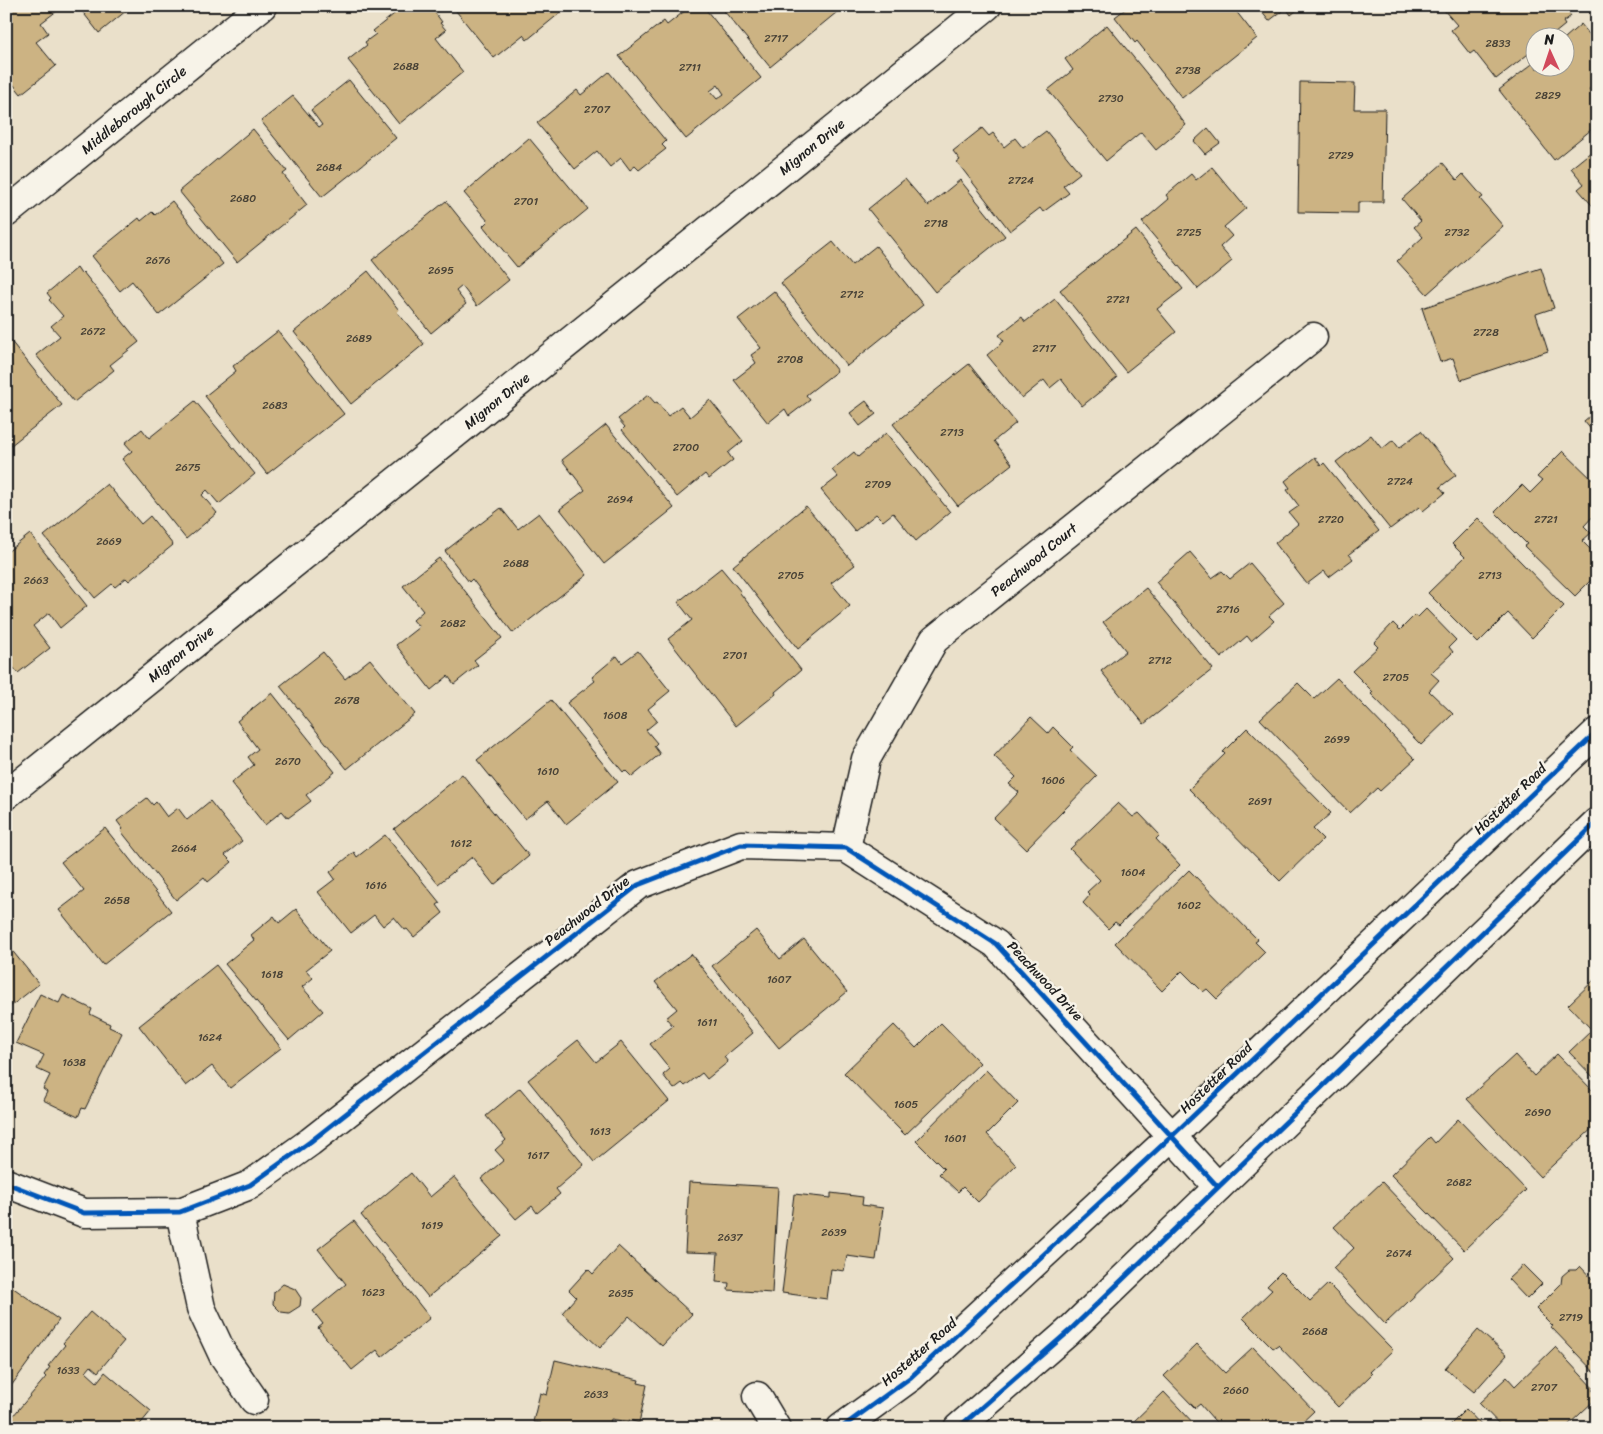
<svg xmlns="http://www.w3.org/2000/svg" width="1603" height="1434" viewBox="0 0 1603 1434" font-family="Sriracha,sans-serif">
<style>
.building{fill:#ccb383;stroke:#1c1c1c;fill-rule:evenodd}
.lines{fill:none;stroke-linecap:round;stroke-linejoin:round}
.minor-casing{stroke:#1c1c1c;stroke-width:31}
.secondary-casing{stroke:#1c1c1c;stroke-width:31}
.minor{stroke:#f7f3e8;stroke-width:28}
.secondary{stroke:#f7f3e8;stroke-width:28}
.cycleway-casing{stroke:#f7f3e8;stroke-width:8}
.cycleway{stroke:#0057b8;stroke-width:5}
.labels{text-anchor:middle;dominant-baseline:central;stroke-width:5;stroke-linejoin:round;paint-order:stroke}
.number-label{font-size:11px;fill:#484236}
.street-label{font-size:14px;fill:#1c1c1c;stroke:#f7f3e8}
</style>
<rect width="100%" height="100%" fill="#eae0ca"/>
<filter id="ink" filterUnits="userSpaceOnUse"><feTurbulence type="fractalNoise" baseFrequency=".02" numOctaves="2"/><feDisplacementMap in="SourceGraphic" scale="10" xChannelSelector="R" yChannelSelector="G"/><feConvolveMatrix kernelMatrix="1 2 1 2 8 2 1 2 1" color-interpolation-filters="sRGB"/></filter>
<g filter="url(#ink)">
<g class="building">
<path d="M6 6 62 7 41 23 48 33 36 42 56 66 21 94 6 75Z"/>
<path d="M78 6H132L99 33Z"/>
<path d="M404 6H430L442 22 440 23 446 30 436 38 463 72 399 124 348 60 367 45 365 42 376 34 373 31Z"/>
<path d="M452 6H564L566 8 527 40 523 35 494 58Z"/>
<path d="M691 6H703L761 78 686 139 619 56 664 21 667 25ZM718 85 724 94 717 99 710 91Z"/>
<path d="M720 6H840L842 8 770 67Z"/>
<path d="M1129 6H1232L1257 38 1182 98 1137 41 1135 43 1115 17Z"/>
<path d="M1257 6H1302L1291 15 1286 8 1269 21Z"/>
<path d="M1447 6H1563L1571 16 1563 22 1565 25 1549 38H1536V48L1496 79 1474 51 1470 54 1451 30 1457 25 1443 9Z"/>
<path d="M1581 24 1597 44V83L1589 89 1597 99V125L1554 160 1499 90 1536 61V68H1566L1565 38Z"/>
<path d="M1107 25 1173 106 1172 107 1186 125 1156 150 1141 132 1106 161 1048 90 1073 70 1065 59Z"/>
<path d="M609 72 666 141 662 145 666 149 639 170 635 166 630 170 621 158 610 167 597 151 575 169 537 123 577 90 581 95Z"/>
<path d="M349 80 396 138 322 197 261 121 293 96 319 127 322 125 311 110Z"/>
<path d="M1300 82 1355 83 1354 109H1385L1383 202H1358V213L1298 212Z"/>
<path d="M982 128 989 136 993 133 1004 147 1015 138 1023 148 1046 131 1080 173 1063 186 1069 193 1043 212 1040 208 1010 231 957 162 960 160 953 151Z"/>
<path d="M1208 128 1220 143 1205 154 1194 141Z"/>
<path d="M253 129 287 171 283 174 307 205 237 262 179 191Z"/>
<path d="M529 138 588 209 517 267 483 226 488 221 464 193Z"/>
<path d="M1597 147V211L1578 189 1584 184 1571 168Z"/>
<path d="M1443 163 1457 180 1463 174 1483 197 1480 199 1503 226 1427 294 1397 261 1423 237 1414 227 1421 221 1402 199Z"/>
<path d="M1212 167 1246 208 1224 227 1232 236 1220 247 1232 261 1198 289 1142 222 1169 199 1166 195 1191 174 1196 180Z"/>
<path d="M905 179 928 206 960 180 1005 236 935 292 868 209Z"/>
<path d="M172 201 223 264 159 315 132 281 120 291 92 256 139 218 141 221 152 212 155 215Z"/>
<path d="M446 201 509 280 477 306 462 286 456 291 466 304 431 333 372 260Z"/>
<path d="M1136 230 1183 289 1157 309 1176 332 1126 372 1060 290Z"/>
<path d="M833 242 852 265 876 246 923 305 847 366 781 283Z"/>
<path d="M77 268 81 274 83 272 139 342 110 365 114 370 74 402 36 355 60 336 51 326 63 316 49 300 51 298 47 293Z"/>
<path d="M1541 268 1554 308 1536 314 1548 351 1461 380 1453 358 1440 362 1422 308Z"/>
<path d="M368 271 399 310 397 312 424 344 351 404 294 332Z"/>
<path d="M774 291 837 371 806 395 810 400 789 416 785 409 768 423 734 380 756 363 751 355 761 348 738 319Z"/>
<path d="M1055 299 1117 378 1082 406 1061 379 1050 388 1044 380 1022 398 987 355 1004 341 999 335 1022 317 1025 322Z"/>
<path d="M278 331 344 414 267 474 205 396 236 371 233 366Z"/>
<path d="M6 335 62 405 6 449Z"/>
<path d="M969 364 1016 423 994 441 1012 464 958 506 893 424Z"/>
<path d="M648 395 655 403 657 402 668 416 681 406 690 417 710 400 743 441 728 453 733 460 709 479 705 474 677 497 622 430 625 427 618 419Z"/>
<path d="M195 401 255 474 219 504 207 490 202 495 217 513 186 539 122 459 132 451 125 443 142 429 149 438Z"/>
<path d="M866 401 876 414 860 426 850 413Z"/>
<path d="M1597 410V437L1584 421Z"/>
<path d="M606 425 674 508 604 564 560 509 585 490 562 460Z"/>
<path d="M1421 431 1456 475 1440 487 1445 493 1423 511 1419 507 1390 529 1336 462 1371 435 1382 449 1393 440 1399 448Z"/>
<path d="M886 433 950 512 916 541 893 513 883 521 876 514 855 531 821 490 838 477 832 470 854 452 858 457Z"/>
<path d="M1563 451 1597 484V490L1594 493 1597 496V512L1584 526 1591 533 1582 541 1597 556V574L1575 596 1524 546 1527 544 1495 512 1522 485 1530 493 1542 481 1537 477Z"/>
<path d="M1315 457 1321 466 1324 463 1379 531 1349 554 1353 559 1329 577 1324 571 1307 584 1275 543 1298 524 1289 513 1299 506 1287 490 1290 488 1285 481Z"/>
<path d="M107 484 141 524 150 516 173 545 129 581 126 578 115 587 112 584 95 598 44 536Z"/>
<path d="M806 506 855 565 831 583 850 606 798 649 733 566Z"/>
<path d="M501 508 518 529 539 513 587 575 513 633 472 579 469 582 445 551Z"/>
<path d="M1478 518 1564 606 1532 638 1508 613 1478 643 1428 593 1465 557 1452 544Z"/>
<path d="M30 534 87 606 60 628 49 613 33 626 50 648 18 673 6 659V553Z"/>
<path d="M1190 552 1212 578 1222 571 1230 579 1250 563 1284 603 1269 616 1274 621 1251 641 1247 636 1221 658 1156 582Z"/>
<path d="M439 558 502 638 474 660 478 665 454 684 448 676 431 690 396 645 419 627 413 620 423 611 403 586Z"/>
<path d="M721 568 741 592 740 593 801 670 775 692 776 694 736 726 668 639 692 620 678 602Z"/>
<path d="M1146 588 1213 669 1144 724 1101 671 1126 651 1103 622Z"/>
<path d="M1426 609 1456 640 1449 647 1453 652 1431 673 1439 680 1429 691 1453 714 1421 745 1371 694 1373 692 1352 671 1378 647 1374 643 1393 623 1400 630 1415 615 1418 617Z"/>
<path d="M638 651 670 691 648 709 657 721 646 730 657 743 654 746 660 754 632 777 625 770 623 772 567 703 595 681 592 677 617 656 622 663Z"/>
<path d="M323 652 345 679 370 659 415 714 347 769 280 686Z"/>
<path d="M1337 678 1415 759 1380 791 1377 788 1350 813 1260 719 1298 683 1314 699Z"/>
<path d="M272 693 335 772 306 795 311 801 288 818 282 811 265 825 231 783 254 765 248 757 258 749 237 721Z"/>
<path d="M551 700 618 782 566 824 548 801 525 819 477 760Z"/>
<path d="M1031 717 1048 733 1053 727 1073 747 1070 750 1097 776 1026 849 994 818 1019 792 1009 784 1016 777 994 756Z"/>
<path d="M1247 728 1331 813 1313 829 1323 839 1280 881 1189 789 1225 754 1223 752Z"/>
<path d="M462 774 529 856 494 885 472 857 438 884 394 829Z"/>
<path d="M147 798 153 805 156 802 167 817 178 808 187 820 210 801 242 841 225 855 232 862 208 882 204 877 176 900 121 831 123 829 117 821Z"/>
<path d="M1118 803 1133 817 1139 813 1160 835 1156 839 1180 865 1119 925 1115 922 1108 929 1083 903 1090 895 1087 892 1100 880 1070 849Z"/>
<path d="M105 828 171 911 103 965 59 910 84 891 61 862Z"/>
<path d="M385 835 440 903 437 905 443 913 414 937 407 929 405 930 394 917 383 926 374 915 351 933 318 892 335 879 330 872 354 852 357 857Z"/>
<path d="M1189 870 1258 940 1255 942 1265 952 1217 999 1207 989 1203 992 1182 971 1162 991 1115 943Z"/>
<path d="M296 909 330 951 306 970 313 978 302 987 323 1011 289 1040 225 964 254 940 251 935 274 916 279 923Z"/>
<path d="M756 930 780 959 804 939 847 992 779 1048 712 966Z"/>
<path d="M6 943 39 984 6 1010Z"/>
<path d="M691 954 753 1033 724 1057 728 1062 707 1079 702 1073 685 1086 682 1083 674 1089 663 1075 670 1069 650 1044 673 1026 666 1018 677 1009 655 982Z"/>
<path d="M216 965 281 1048 230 1088 212 1066 186 1086 139 1026Z"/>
<path d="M1597 977V1081L1569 1052 1592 1030 1568 1005Z"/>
<path d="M40 994 59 1003 63 995 92 1009 90 1014 110 1024 109 1027 122 1033 85 1109 82 1108 78 1117 43 1100 47 1092 43 1089 50 1075 37 1069 44 1055 16 1043Z"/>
<path d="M941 1023 980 1063 905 1135 844 1073 894 1025 916 1048Z"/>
<path d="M578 1040 596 1062 621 1042 669 1101 594 1162 528 1080Z"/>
<path d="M1557 1054 1597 1095V1124L1540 1177 1467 1099 1515 1055 1534 1076Z"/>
<path d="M986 1070 1018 1103 987 1134 1016 1165 978 1202 963 1187 958 1192 939 1174 944 1169 916 1141Z"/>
<path d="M520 1088 584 1165 556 1189 560 1194 537 1213 532 1206 516 1219 481 1179 504 1160 495 1150 506 1140 486 1116Z"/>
<path d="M1458 1119 1526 1190 1464 1250 1391 1175 1430 1137 1435 1143Z"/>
<path d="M411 1173 430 1197 454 1177 502 1236 428 1297 361 1215Z"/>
<path d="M689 1182 778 1187 772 1293 728 1290 729 1283 716 1282 718 1253 685 1252Z"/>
<path d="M1382 1182 1454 1258 1385 1324 1333 1268 1354 1248 1334 1227Z"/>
<path d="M831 1193 863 1197 862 1205 883 1208 876 1260 847 1256 844 1271 831 1269 827 1299 782 1293 794 1194 831 1198Z"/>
<path d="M354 1221 430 1318 382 1357 377 1350 352 1370 318 1328 323 1324 313 1311 346 1284 318 1249Z"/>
<path d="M618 1246 692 1314 662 1346 629 1316 600 1348 562 1313 576 1297 569 1290 588 1269 593 1274Z"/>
<path d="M1523 1265 1542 1284 1527 1299 1508 1279Z"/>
<path d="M1580 1266 1594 1281 1597 1278V1375L1551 1327 1553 1326 1536 1309 1561 1284 1562 1276 1569 1270H1576Z"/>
<path d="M1281 1272 1310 1301 1328 1284 1393 1350 1370 1372 1372 1374 1338 1407 1278 1345 1273 1348 1243 1318 1272 1290 1267 1286Z"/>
<path d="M283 1284 295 1289 301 1298 300 1306 289 1313 281 1312 273 1304 274 1292Z"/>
<path d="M12 1287 59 1320 6 1393V1296Z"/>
<path d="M90 1312 124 1341 98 1372 91 1366 86 1372 97 1382 105 1372 151 1411 137 1428H12L7 1423 46 1377 44 1375 50 1367 48 1366 65 1345 63 1343Z"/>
<path d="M1478 1330 1507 1355 1474 1392 1445 1368Z"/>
<path d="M1197 1344 1225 1373 1253 1347 1314 1411 1296 1428H1221L1200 1404 1195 1408 1164 1376Z"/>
<path d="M1555 1347 1594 1389 1592 1390 1597 1395V1398L1565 1428H1503L1479 1403 1507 1377 1515 1386Z"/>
<path d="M555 1360 639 1380 638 1383 647 1385 639 1423 629 1420 628 1422 611 1419 609 1428H540L541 1423 533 1422 540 1393 547 1395Z"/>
<path d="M1164 1392 1198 1428H1132L1130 1425Z"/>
<path d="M1466 1409 1484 1428H1447Z"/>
</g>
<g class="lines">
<defs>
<g id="minor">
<path d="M6 213 262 6"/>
<path d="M6 795 987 6"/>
<path d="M846 848 866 759 934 640 1313 337"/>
<path d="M6 1183 84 1213 180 1212 250 1185 310 1142 638 885 741 845 846 848 996 944 1218 1187"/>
<path d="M180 1212 201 1308 223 1355 254 1400"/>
<path d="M757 1396 776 1428"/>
</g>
<g id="secondary">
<path d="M841 1428 911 1377 1172 1136 1597 732"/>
<path d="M958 1428 1068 1332 1597 822"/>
</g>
</defs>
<use href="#minor" class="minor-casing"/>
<use href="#secondary" class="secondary-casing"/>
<use href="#minor" class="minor"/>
<use href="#secondary" class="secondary"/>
<defs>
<g id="cycleway">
<path d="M6 1183 84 1213 180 1212 250 1185 310 1142 638 885 741 845 846 848 996 944 1218 1187"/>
<path d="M841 1428 911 1377 1172 1136 1597 732"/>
<path d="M958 1428 1068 1332 1597 822"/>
</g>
</defs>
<use href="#cycleway" class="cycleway-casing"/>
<use href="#cycleway" class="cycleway"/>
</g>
</g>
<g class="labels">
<g class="number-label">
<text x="776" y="38">2717</text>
<text x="1498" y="43">2833</text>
<text x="406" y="66">2688</text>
<text x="690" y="67">2711</text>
<text x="1188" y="70">2738</text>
<text x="1548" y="95">2829</text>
<text x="1111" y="98">2730</text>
<text x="597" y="109">2707</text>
<text x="1341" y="155">2729</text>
<text x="329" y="167">2684</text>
<text x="1021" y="180">2724</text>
<text x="243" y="198">2680</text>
<text x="526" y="201">2701</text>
<text x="936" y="223">2718</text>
<text x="1189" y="232">2725</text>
<text x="1457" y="232">2732</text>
<text x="158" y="260">2676</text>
<text x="441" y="270">2695</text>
<text x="852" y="294">2712</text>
<text x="1118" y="299">2721</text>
<text x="93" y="331">2672</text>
<text x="1486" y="332">2728</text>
<text x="359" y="338">2689</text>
<text x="1044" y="348">2717</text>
<text x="790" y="359">2708</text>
<text x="275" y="405">2683</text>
<text x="952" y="432">2713</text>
<text x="686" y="447">2700</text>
<text x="188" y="467">2675</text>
<text x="1400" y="481">2724</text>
<text x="878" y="484">2709</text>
<text x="620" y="499">2694</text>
<text x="1331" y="519">2720</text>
<text x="1546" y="519">2721</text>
<text x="109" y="541">2669</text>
<text x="516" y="563">2688</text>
<text x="791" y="575">2705</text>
<text x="1490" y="575">2713</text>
<text x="36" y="580">2663</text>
<text x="1228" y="609">2716</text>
<text x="453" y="623">2682</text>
<text x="735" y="655">2701</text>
<text x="1160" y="660">2712</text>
<text x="1396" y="677">2705</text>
<text x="347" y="700">2678</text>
<text x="615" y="715">1608</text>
<text x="1337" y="739">2699</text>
<text x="288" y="761">2670</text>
<text x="548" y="771">1610</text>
<text x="1053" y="780">1606</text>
<text x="1260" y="801">2691</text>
<text x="461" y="843">1612</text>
<text x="184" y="848">2664</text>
<text x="1133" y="872">1604</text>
<text x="376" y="885">1616</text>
<text x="117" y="900">2658</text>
<text x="1189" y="905">1602</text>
<text x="272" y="974">1618</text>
<text x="779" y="979">1607</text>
<text x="707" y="1022">1611</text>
<text x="210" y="1037">1624</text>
<text x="74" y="1062">1638</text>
<text x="906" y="1104">1605</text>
<text x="1538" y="1112">2690</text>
<text x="600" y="1131">1613</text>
<text x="955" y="1138">1601</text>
<text x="538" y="1155">1617</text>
<text x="1459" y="1182">2682</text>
<text x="432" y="1225">1619</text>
<text x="834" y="1232">2639</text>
<text x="730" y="1237">2637</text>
<text x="1399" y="1253">2674</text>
<text x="373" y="1292">1623</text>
<text x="621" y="1293">2635</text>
<text x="1571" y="1317">2719</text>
<text x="1315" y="1331">2668</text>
<text x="68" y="1370">1633</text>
<text x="1544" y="1387">2707</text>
<text x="1236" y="1390">2660</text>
<text x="596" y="1394">2633</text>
</g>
<g class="street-label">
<text transform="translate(134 110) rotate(-39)">Middleborough Circle</text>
<text transform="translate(812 147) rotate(-39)">Mignon Drive</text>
<text transform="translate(497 401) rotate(-39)">Mignon Drive</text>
<text transform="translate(1034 560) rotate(-39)">Peachwood Court</text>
<text transform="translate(181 654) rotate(-39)">Mignon Drive</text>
<text transform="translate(1510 799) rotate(-44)">Hostetter Road</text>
<text transform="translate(587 911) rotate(-38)">Peachwood Drive</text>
<text transform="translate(1045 981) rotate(47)">Peachwood Drive</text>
<text transform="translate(1216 1078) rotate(-44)">Hostetter Road</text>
<text transform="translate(919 1352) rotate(-41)">Hostetter Road</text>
</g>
</g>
<rect width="1603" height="1434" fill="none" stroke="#f7f3e8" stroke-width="25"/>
<rect x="12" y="12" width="1578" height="1409" fill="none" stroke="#1c1c1c" stroke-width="2" filter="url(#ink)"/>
<g transform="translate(1550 52) rotate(357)"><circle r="24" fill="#f7f3e8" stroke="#9f9d96"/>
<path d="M0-4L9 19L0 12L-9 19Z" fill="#d1495b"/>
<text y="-8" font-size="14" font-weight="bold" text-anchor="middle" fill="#1c1c1c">N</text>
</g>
</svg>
